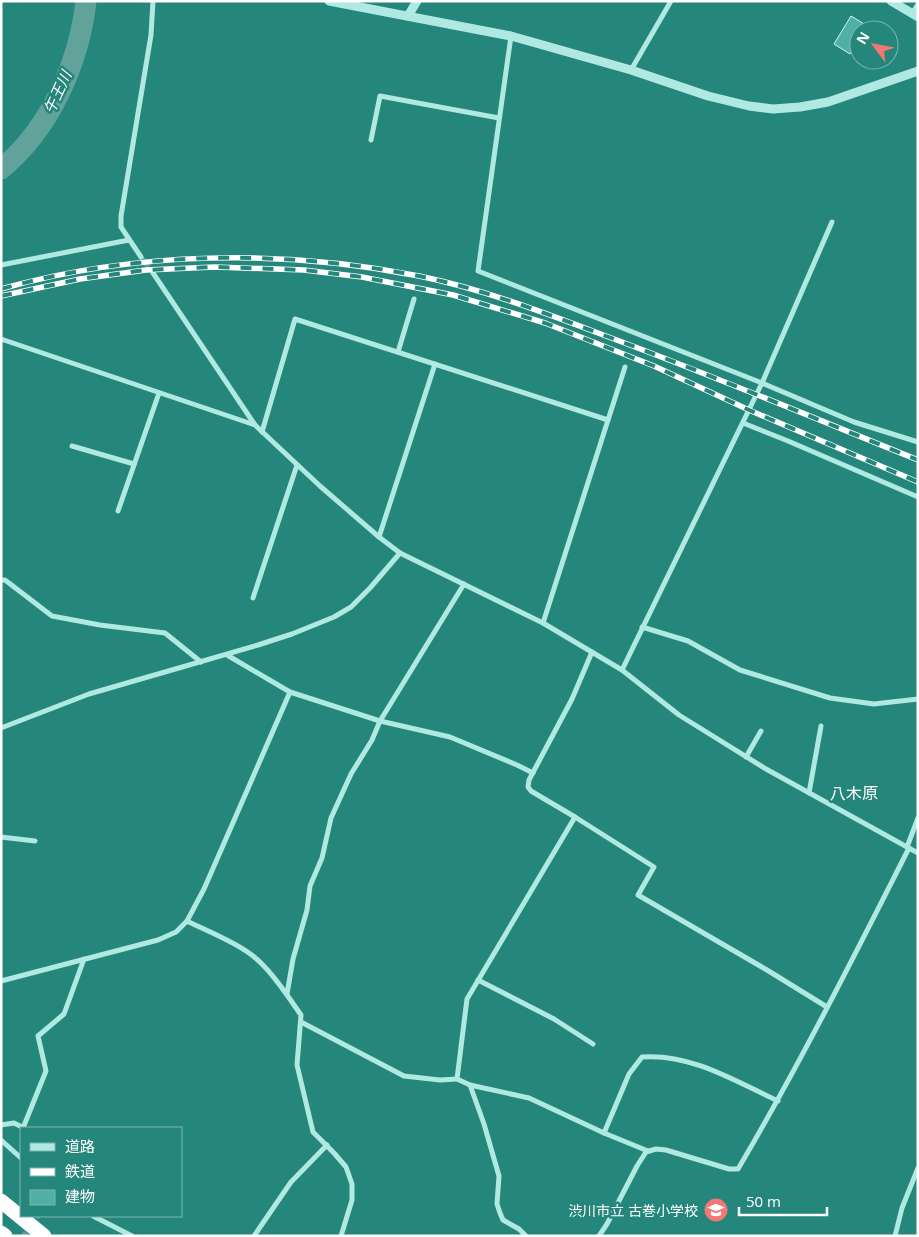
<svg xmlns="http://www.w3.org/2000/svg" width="919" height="1237" viewBox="0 0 919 1237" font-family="'Open Sans','Noto Sans JP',sans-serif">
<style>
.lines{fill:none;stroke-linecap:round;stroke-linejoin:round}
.river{stroke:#61a39b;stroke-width:21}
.building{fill:#51b0a4;stroke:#d3f7f2}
.minor-tunnel{stroke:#519e95;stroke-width:5;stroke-dasharray:5 2.5;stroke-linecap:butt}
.minor{stroke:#b0e9e1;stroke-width:5}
.tertiary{stroke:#b0e9e1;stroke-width:9}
.motorway{stroke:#fff;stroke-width:15}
.rail-casing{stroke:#fff;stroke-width:5.5}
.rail{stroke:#25867b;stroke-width:4;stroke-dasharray:11;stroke-linecap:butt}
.labels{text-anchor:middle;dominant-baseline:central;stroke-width:5;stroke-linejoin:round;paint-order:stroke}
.poi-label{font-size:14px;fill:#fff;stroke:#25867b;text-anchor:end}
.water-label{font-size:15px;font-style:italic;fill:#fff;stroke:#25867b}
.quarter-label{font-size:16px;fill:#fff;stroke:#25867b}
</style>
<rect width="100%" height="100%" fill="#25867b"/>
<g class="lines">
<path class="river" d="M1 169C50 129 79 63 86 1"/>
</g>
<path class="building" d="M851 16 874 30H859V40L850 54 834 44Z"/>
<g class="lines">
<g class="minor-tunnel">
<path d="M141 257 153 273"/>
<path d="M23 1236 38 1216"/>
</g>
<g class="minor">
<path d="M912 14 918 4"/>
<path d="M511 36 478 271 762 383 854 422 918 442"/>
<path d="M631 70 671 1"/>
<path d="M371 140 380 96 499 118"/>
<path d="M141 257 121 227V216L151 35 153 1"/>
<path d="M1 265 129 240"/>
<path d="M153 273 255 425 320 486 379 537 400 553 543 623 622 670 679 715 766 769 918 853"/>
<path d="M1 339 255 425"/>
<path d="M398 352 414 299"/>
<path d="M743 423 788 441 918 497"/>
<path d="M262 432 295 319 608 420"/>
<path d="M72 446 134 464"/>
<path d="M118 511 159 393"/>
<path d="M379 537 435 364"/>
<path d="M1 580H5L52 616 100 625 165 633 201 662"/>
<path d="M253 598 297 465"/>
<path d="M543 623 625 367"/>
<path d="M642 627 688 641 740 670 830 698 874 704 918 699"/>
<path d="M592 652 572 699 529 780 528 787 531 791 575 817 654 867 638 895 767 970 827 1007"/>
<path d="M227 655 290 692 380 721 450 737 517 765 533 773"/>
<path d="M622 670 762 383 832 222"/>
<path d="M1 728 89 694 258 645 292 634 334 617 351 607 370 588 400 553"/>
<path d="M746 757 761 731"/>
<path d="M809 793 821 726"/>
<path d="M575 817 467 999 457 1079 470 1085 529 1098 604 1133 648 1151"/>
<path d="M1 837 35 841"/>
<path d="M907 847 918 818"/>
<path d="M187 921C207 931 231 940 249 953 269 967 287 995 301 1015L297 1065 313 1132 334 1153 346 1167 352 1184V1200L341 1236"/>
<path d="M478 980 554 1019 593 1044"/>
<path d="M1 981 158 940 176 932 187 921 204 889 290 692"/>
<path d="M287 994 293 959 307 910 310 886 322 858 331 818 351 774 372 740 380 721 464 584"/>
<path d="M301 1022 404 1076 440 1080 457 1079"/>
<path d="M470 1085 484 1124 499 1176 497 1204 500 1213 503 1220 519 1229 526 1236"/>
<path d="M1 1125 14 1123 24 1128"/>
<path d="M23 1128 46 1071 38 1036 64 1014 84 959"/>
<path d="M604 1133 629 1074 642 1057C690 1053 735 1081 778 1101"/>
<path d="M1 1140 21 1158"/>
<path d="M93 1216 132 1236"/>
<path d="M254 1236 291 1182 327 1145"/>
<path d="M599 1236 607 1224 637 1166 646 1152 656 1149 666 1150 729 1169H738C800 1064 854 956 909 848"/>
<path d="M895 1236 902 1208 918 1168"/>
</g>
<g class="tertiary">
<path d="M329 1 511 36 631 70 708 96 749 106 773 109 800 107 828 102 918 71"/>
<path d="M891 1 918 17"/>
<path d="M408 16 417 1"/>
</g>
<g class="motorway">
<path d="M1 1201 44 1236"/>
<path d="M1 1233 5 1236"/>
</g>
<defs>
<g id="rail">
<path d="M1 289C136 251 282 249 419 276 483 289 545 313 606 336 711 375 814 418 918 460"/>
<path d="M1 296 80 279 146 270 215 267 304 270 362 277 453 295 545 323 654 366 749 410 918 482"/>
</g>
</defs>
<use href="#rail" class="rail-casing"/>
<use href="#rail" class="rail"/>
</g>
<defs>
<symbol id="school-disc" viewBox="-11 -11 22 22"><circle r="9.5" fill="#f37874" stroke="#25867b"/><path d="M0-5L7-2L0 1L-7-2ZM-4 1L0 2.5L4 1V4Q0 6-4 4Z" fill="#fff"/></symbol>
</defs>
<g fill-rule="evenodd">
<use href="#school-disc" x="702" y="1196" width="28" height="28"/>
</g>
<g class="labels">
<g class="poi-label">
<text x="698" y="1210">渋川市立 古巻小学校</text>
</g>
<g class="water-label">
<text transform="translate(57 92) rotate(-65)">午王川</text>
</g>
<g class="quarter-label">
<text x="854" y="793">八木原</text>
</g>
</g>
<rect width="919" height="1237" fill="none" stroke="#ffffff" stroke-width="5"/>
<rect x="20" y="1127" width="162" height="90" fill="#25867b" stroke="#7cb6b0"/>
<rect x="30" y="1143" width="25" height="8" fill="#b0e9e1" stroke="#7cb6b0"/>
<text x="65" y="1152" font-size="15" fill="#ffffff">道路</text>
<rect x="30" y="1168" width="25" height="8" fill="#ffffff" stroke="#7cb6b0"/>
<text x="65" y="1177" font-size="15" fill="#ffffff">鉄道</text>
<rect x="30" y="1190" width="25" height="15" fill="#51b0a4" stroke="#7cb6b0"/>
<text x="65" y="1202" font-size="15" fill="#ffffff">建物</text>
<g transform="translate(874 45) rotate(302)"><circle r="24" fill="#25867b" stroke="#7cb6b0"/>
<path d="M0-4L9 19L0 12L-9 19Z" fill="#f37874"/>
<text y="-8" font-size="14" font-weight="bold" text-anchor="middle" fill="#ffffff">N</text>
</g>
<path d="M739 1207v8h88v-8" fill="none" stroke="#ffffff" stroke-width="2.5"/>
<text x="746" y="1207" font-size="15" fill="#ffffff" stroke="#25867b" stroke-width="4" paint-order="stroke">50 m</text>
</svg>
